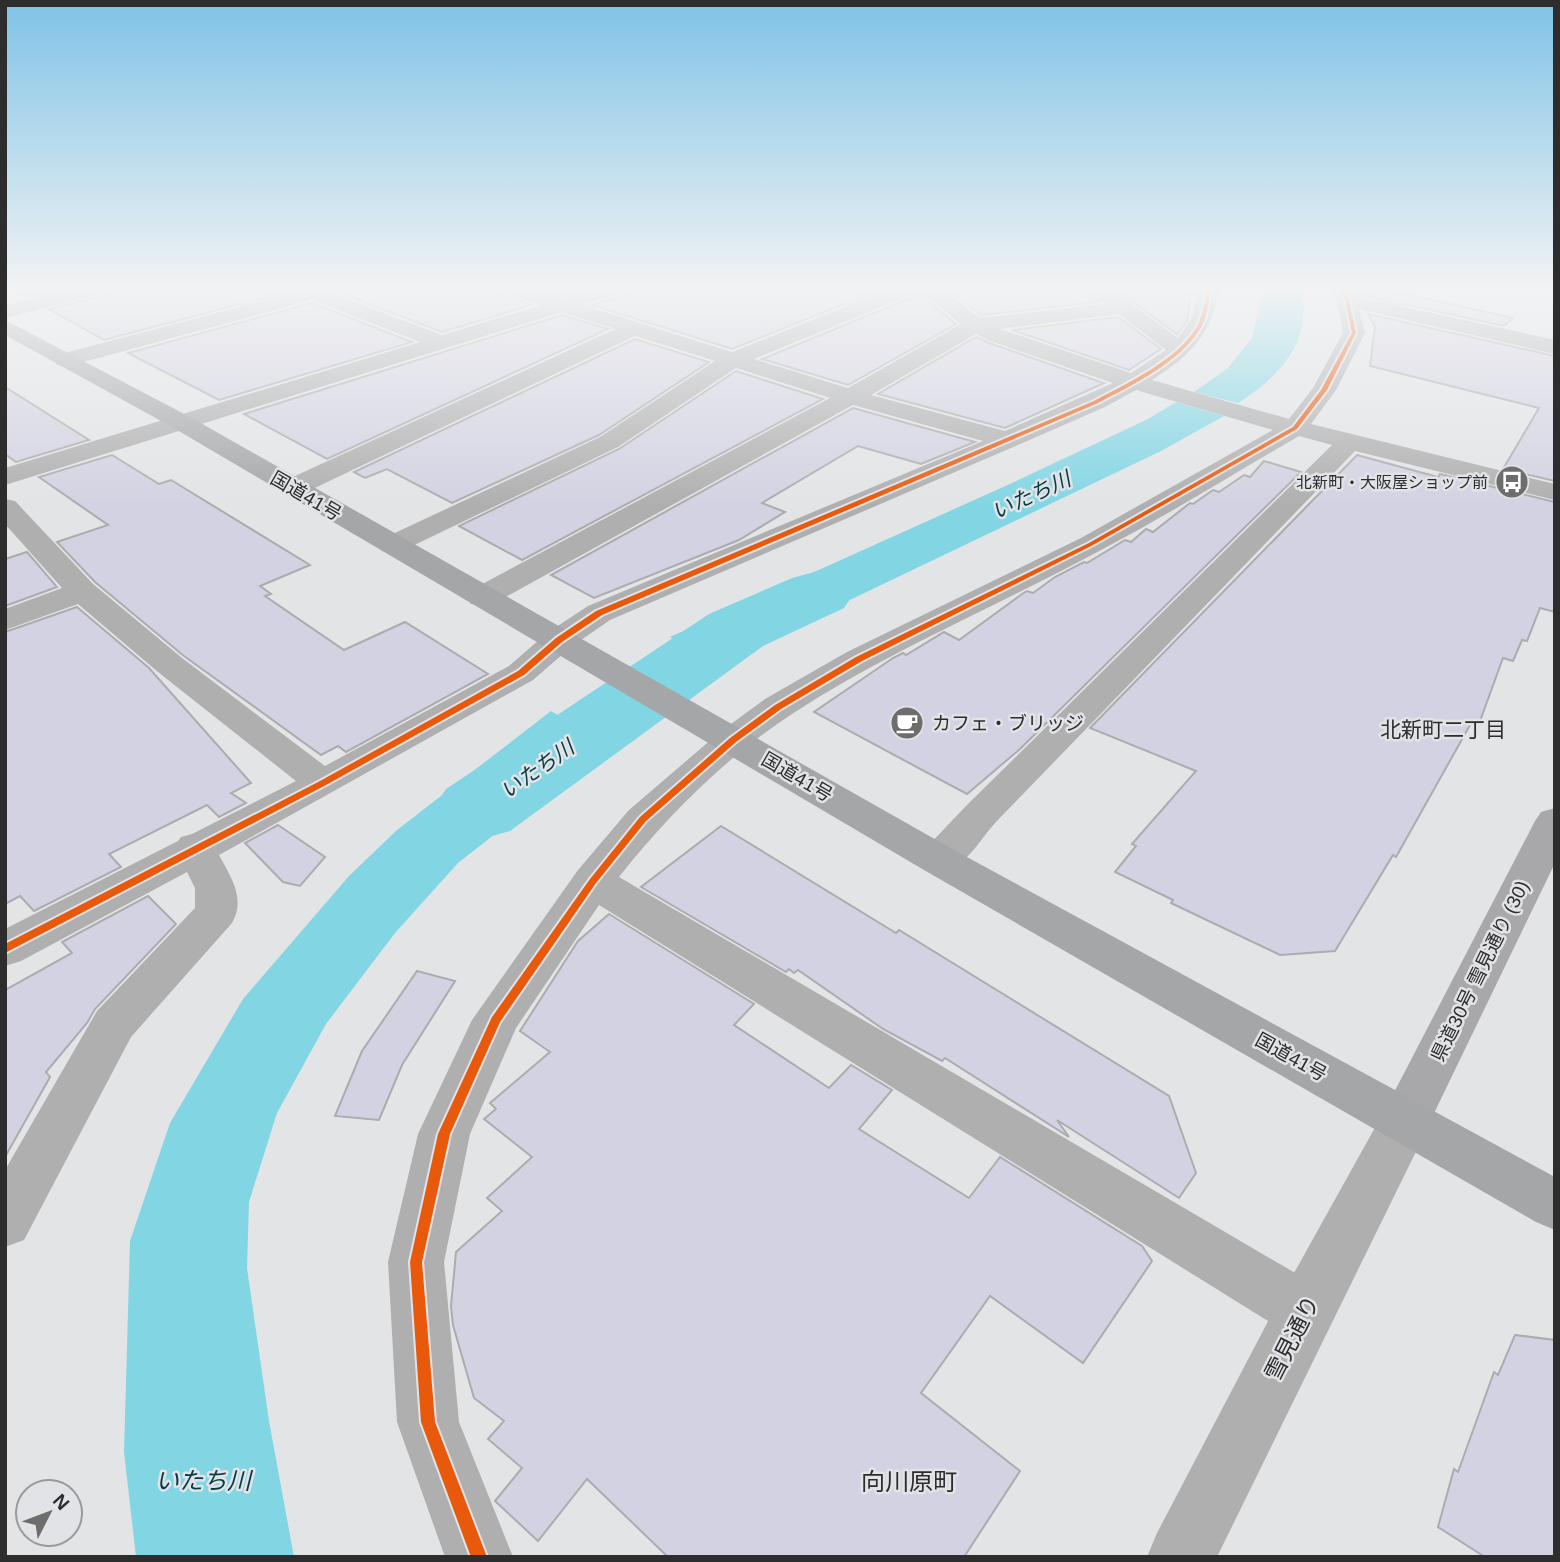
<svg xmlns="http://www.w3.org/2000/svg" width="1560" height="1562" viewBox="0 0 1560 1562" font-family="Arial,'Noto Sans JP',sans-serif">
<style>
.water{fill:#82d6e4}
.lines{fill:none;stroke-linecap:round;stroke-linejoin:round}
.river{fill:#82d6e4;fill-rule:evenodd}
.building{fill:#d3d2e2;stroke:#acacae;stroke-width:2}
.minor{fill:#afafb0;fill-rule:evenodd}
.tertiary{fill:#afafb0;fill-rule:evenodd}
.primary{fill:#a8a8aa;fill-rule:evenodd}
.trunk{fill:#a5a6a7;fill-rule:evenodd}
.cycleway-casing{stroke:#e2e3e7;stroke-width:4}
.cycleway{fill:#e8590c;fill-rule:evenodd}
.labels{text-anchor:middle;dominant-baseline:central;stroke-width:5;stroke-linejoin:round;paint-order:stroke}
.far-poi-label{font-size:16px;fill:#2d2d2e;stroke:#e2e3e7;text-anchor:end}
.street-label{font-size:19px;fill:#2d2d2e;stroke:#e2e3e7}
.poi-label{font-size:19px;fill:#2d2d2e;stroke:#e2e3e7;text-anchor:start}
.water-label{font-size:21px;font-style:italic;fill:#023c44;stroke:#e2e3e7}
.neighbourhood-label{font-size:21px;fill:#2d2d2e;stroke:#e2e3e7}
.near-street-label{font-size:23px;fill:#2d2d2e;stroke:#e2e3e7}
.near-water-label{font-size:24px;font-style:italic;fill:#023c44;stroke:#e2e3e7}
.near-neighbourhood-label{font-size:24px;fill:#2d2d2e;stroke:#e2e3e7}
</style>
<rect width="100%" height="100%" fill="#e3e4e6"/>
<g class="water">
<path d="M1260 286H1300C1315 339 1280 377 1238 403L1194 392 1228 368 1252 338 1262 295Z"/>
<path d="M1176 402 1224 416 1161 451 718 663 707 656 709 650 702 645 689 649 670 637 1012 483 1148 419Z"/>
<path d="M551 711 575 725 567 731 581 740 591 735 614 748 555 787 458 863 395 933 326 1024 277 1113 249 1202 247 1268 269 1421 294 1557H136L124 1452 130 1241 170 1123 243 999 349 876 397 830Z"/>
</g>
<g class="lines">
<path class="river" d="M818 571 844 578 854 593 844 608 763 646 510 831 478 840 446 831 432 810 446 789 709 614 792 578Z"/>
</g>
<g class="building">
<path d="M6 286H73L28 297Z"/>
<path d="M119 286H295L294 290 104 340 49 309 114 293Z"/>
<path d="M354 286H489L494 292 532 305 442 332 342 294 350 292Z"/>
<path d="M531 286H595L562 295Z"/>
<path d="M637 286H890L732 349 592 305 632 293Z"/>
<path d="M943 286H1094L1089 292 1099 302 981 315Z"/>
<path d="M1110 286H1192L1187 321 1177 334Z"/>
<path d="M1352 286H1371L1513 318 1504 326 1357 294Z"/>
<path d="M920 294 956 324 848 385 762 359Z"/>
<path d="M312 303 412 342 219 400 128 353Z"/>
<path d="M1368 314 1555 356V481L1503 469 1539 408 1370 366 1375 326Z"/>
<path d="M562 315 608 329 327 459 244 414Z"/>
<path d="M1118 317 1161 349 1129 370 1012 330Z"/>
<path d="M976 337 989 343 1104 383 1005 428 878 394Z"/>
<path d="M635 339 709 362 599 435 452 503 387 469 365 478 354 472Z"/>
<path d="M736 371 823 399 522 560 459 526 619 449Z"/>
<path d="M5 387 89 440 16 462 5 454Z"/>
<path d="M853 408 975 442 921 464 858 446 762 503 785 512 739 540 594 598 551 575Z"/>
<path d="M112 455 159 484 171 480 310 565 260 586 271 594 265 596 344 650 405 622 488 674 346 752 338 746 321 755 184 656 95 582 57 542 108 525 39 477Z"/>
<path d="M1357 455 1438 477 1440 474 1555 502V612L1540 608 1527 641 1522 640 1513 661 1503 658 1480 721 1470 725 1396 857 1393 855 1335 951 1280 955 1171 903 1173 900 1115 872 1136 846 1132 844 1196 771 1090 728Z"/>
<path d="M1264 461 1301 472 1020 749 967 794 814 712 893 658 903 653 906 655 944 632 959 640 1022 594 1027 591 1033 593 1055 577 1084 562 1087 563 1125 540 1131 542 1146 529 1153 532 1190 503 1193 504 1213 490 1219 492 1244 475 1250 477Z"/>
<path d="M27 552 57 587 5 606V559Z"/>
<path d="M77 607 149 668 251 783 231 793 246 803 219 817 207 805 109 854 121 867 34 911 20 896 5 904V632Z"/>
<path d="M278 825 325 857 300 886 283 882 245 843Z"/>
<path d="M721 826 896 933 899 930 1169 1096 1196 1173 1179 1198 1057 1120 1069 1137 945 1058 942 1061 883 1029 798 970 794 973 789 969 786 972 641 887Z"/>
<path d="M148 896 176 924 95 1009 87 1023 46 1072 50 1077 5 1157V990L72 953 62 942Z"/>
<path d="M609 914 754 1004 734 1025 829 1088 851 1065 892 1090 859 1129 969 1198 1000 1157 1142 1246 1152 1261 1083 1363 990 1296 921 1393 1020 1471 964 1557H668L587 1479 538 1541 495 1501 522 1468 488 1439 504 1421 474 1398 453 1325 451 1306 456 1252 502 1211 487 1198 532 1157 484 1119 496 1109 490 1103 550 1052 520 1031 578 941Z"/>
<path d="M417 971 455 981 402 1065 379 1120 335 1116 362 1051Z"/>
<path d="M1515 1335 1555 1340V1557H1485L1438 1527 1454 1469 1458 1472 1494 1372 1498 1375Z"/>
</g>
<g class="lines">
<g class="minor">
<path d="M83 286H116L113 290 5 318V306Z"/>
<path d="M298 286H351L348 290 334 294 442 335 541 305 495 290 492 286H522L562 298 604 286H634L631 290 583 305 732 352 897 286H939L980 318 1105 304 1092 292 1095 288H1109L1178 338 1192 318 1199 286H1219C1214 333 1191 355 1152 380L1289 419 1313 388 1343 333 1337 300 1329 286H1349L1355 296 1555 340V354L1359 309 1365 333 1336 390 1311 424 1555 484V500L1355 451 995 823C974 847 959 880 924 870L918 860 924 850 967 805 1332 445 1299 436C1233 474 1168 515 1101 550 998 606 890 650 792 714 726 757 667 816 619 877L1326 1291 1334 1311 1326 1331 1305 1339 1284 1331 599 905 516 1028 470 1134 444 1262 459 1422 513 1557H445L397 1422 388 1262 418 1134 472 1020 578 870 629 810 720 732 765 699 847 652 1081 538 1273 430 1136 390 1105 407 1018 445 610 620 571 647 533 680 219 855C231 877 246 899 232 923L131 1037 24 1240 5 1247V1170L97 1011 195 908V888L187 872 21 961 5 966V929L178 841 181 837 192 834 296 781 158 672 78 604 5 630V609L62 588 5 524V499L15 501 93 584 182 658 325 766 509 666 547 633 588 606 983 441 853 405 493 604 482 606 471 604 466 597 471 590 830 398 736 368 618 447 402 551 392 554 382 551 377 545 382 539 600 437 715 361 635 336 302 494 292 496 282 494 278 488 282 482 615 329 562 312 5 485V468L420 342 312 300 65 367 57 365 54 360 57 355 296 292ZM920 291 961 324 848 388 754 359ZM1119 314 1166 350 1131 373 1000 329ZM976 334 990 341 1113 383 1005 431 871 395Z"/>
</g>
<path class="tertiary" d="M1405 1099 1423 1106 1431 1121 1217 1557H1147L1157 1533 1284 1291 1387 1106Z"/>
<path class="primary" d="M1555 808V863L1423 1136 1405 1143 1387 1136 1379 1121 1387 1106 1535 821 1541 812Z"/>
<path class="trunk" d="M5 320 190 417 954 850 1555 1177V1230L1536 1222 924 870 172 427 5 335Z"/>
<defs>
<g id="cycleway">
<path d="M1207 286H1211C1209 300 1208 316 1200 329 1179 363 1132 385 1098 403L602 615 562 642 524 675 326 785 5 953V944L320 781 518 671 556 638 596 611 1094 401C1127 383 1176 361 1196 328 1203 316 1205 300 1207 286Z"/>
<path d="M1337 286H1341L1349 300 1356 333 1327 390 1297 429 1093 545 862 661 781 709 736 742 646 821 596 883 500 1022 450 1134 422 1262 435 1422 487 1557H471L421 1422 410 1262 438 1134 492 1017 590 879 640 817 730 738 775 705 856 657 1089 543 1293 427 1321 390 1352 333 1345 300Z"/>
</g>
</defs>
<use href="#cycleway" class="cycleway-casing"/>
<use href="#cycleway" class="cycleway"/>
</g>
<linearGradient id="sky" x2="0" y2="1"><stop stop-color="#7fc2e6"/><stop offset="0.57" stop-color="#f2f3f4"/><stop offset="1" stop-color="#f2f3f4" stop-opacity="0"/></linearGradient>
<rect width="1560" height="505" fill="url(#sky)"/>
<defs>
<symbol id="bus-disc" viewBox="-11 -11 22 22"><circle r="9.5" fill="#6d6d6e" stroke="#e2e3e7"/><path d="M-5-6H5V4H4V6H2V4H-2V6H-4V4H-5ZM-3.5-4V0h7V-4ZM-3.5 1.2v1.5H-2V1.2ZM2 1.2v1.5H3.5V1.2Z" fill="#fff"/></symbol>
<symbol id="cafe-disc" viewBox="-11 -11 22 22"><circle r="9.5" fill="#6d6d6e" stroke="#e2e3e7"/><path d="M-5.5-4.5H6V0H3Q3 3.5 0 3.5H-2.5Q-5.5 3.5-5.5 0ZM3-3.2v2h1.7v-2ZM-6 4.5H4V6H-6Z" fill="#fff"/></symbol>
</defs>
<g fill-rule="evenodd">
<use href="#bus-disc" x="1493" y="463" width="38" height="38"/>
<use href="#cafe-disc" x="888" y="704" width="38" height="38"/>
</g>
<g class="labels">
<g class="far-poi-label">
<text x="1488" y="482">北新町・大阪屋ショップ前</text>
</g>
<g class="street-label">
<text transform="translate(306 496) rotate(30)">国道41号</text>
<text transform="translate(797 777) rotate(30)">国道41号</text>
<text transform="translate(1480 971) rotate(-64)">県道30号 雪見通り (30)</text>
<text transform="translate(1291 1057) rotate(29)">国道41号</text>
</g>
<g class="poi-label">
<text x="932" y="723">カフェ・ブリッジ</text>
</g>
<g class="water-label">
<text transform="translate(1031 495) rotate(-25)">いたち川</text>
<text transform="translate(537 769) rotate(-35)">いたち川</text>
</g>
<g class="neighbourhood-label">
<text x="1443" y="729">北新町二丁目</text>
</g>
<g class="near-street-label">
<text transform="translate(1292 1338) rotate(-63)">雪見通り</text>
</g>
<g class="near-water-label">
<text x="203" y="1480">いたち川</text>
</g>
<g class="near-neighbourhood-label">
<text x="909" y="1481">向川原町</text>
</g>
</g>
<rect width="1560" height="1562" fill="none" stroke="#2d2d2e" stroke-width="14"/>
<g transform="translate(49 1513) rotate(48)"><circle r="33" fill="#e2e3e7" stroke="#9a9a9d" stroke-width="2"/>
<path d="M0-5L12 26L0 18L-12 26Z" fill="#6d6d6e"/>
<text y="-10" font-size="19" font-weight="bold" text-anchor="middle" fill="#2d2d2e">N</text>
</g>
</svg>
